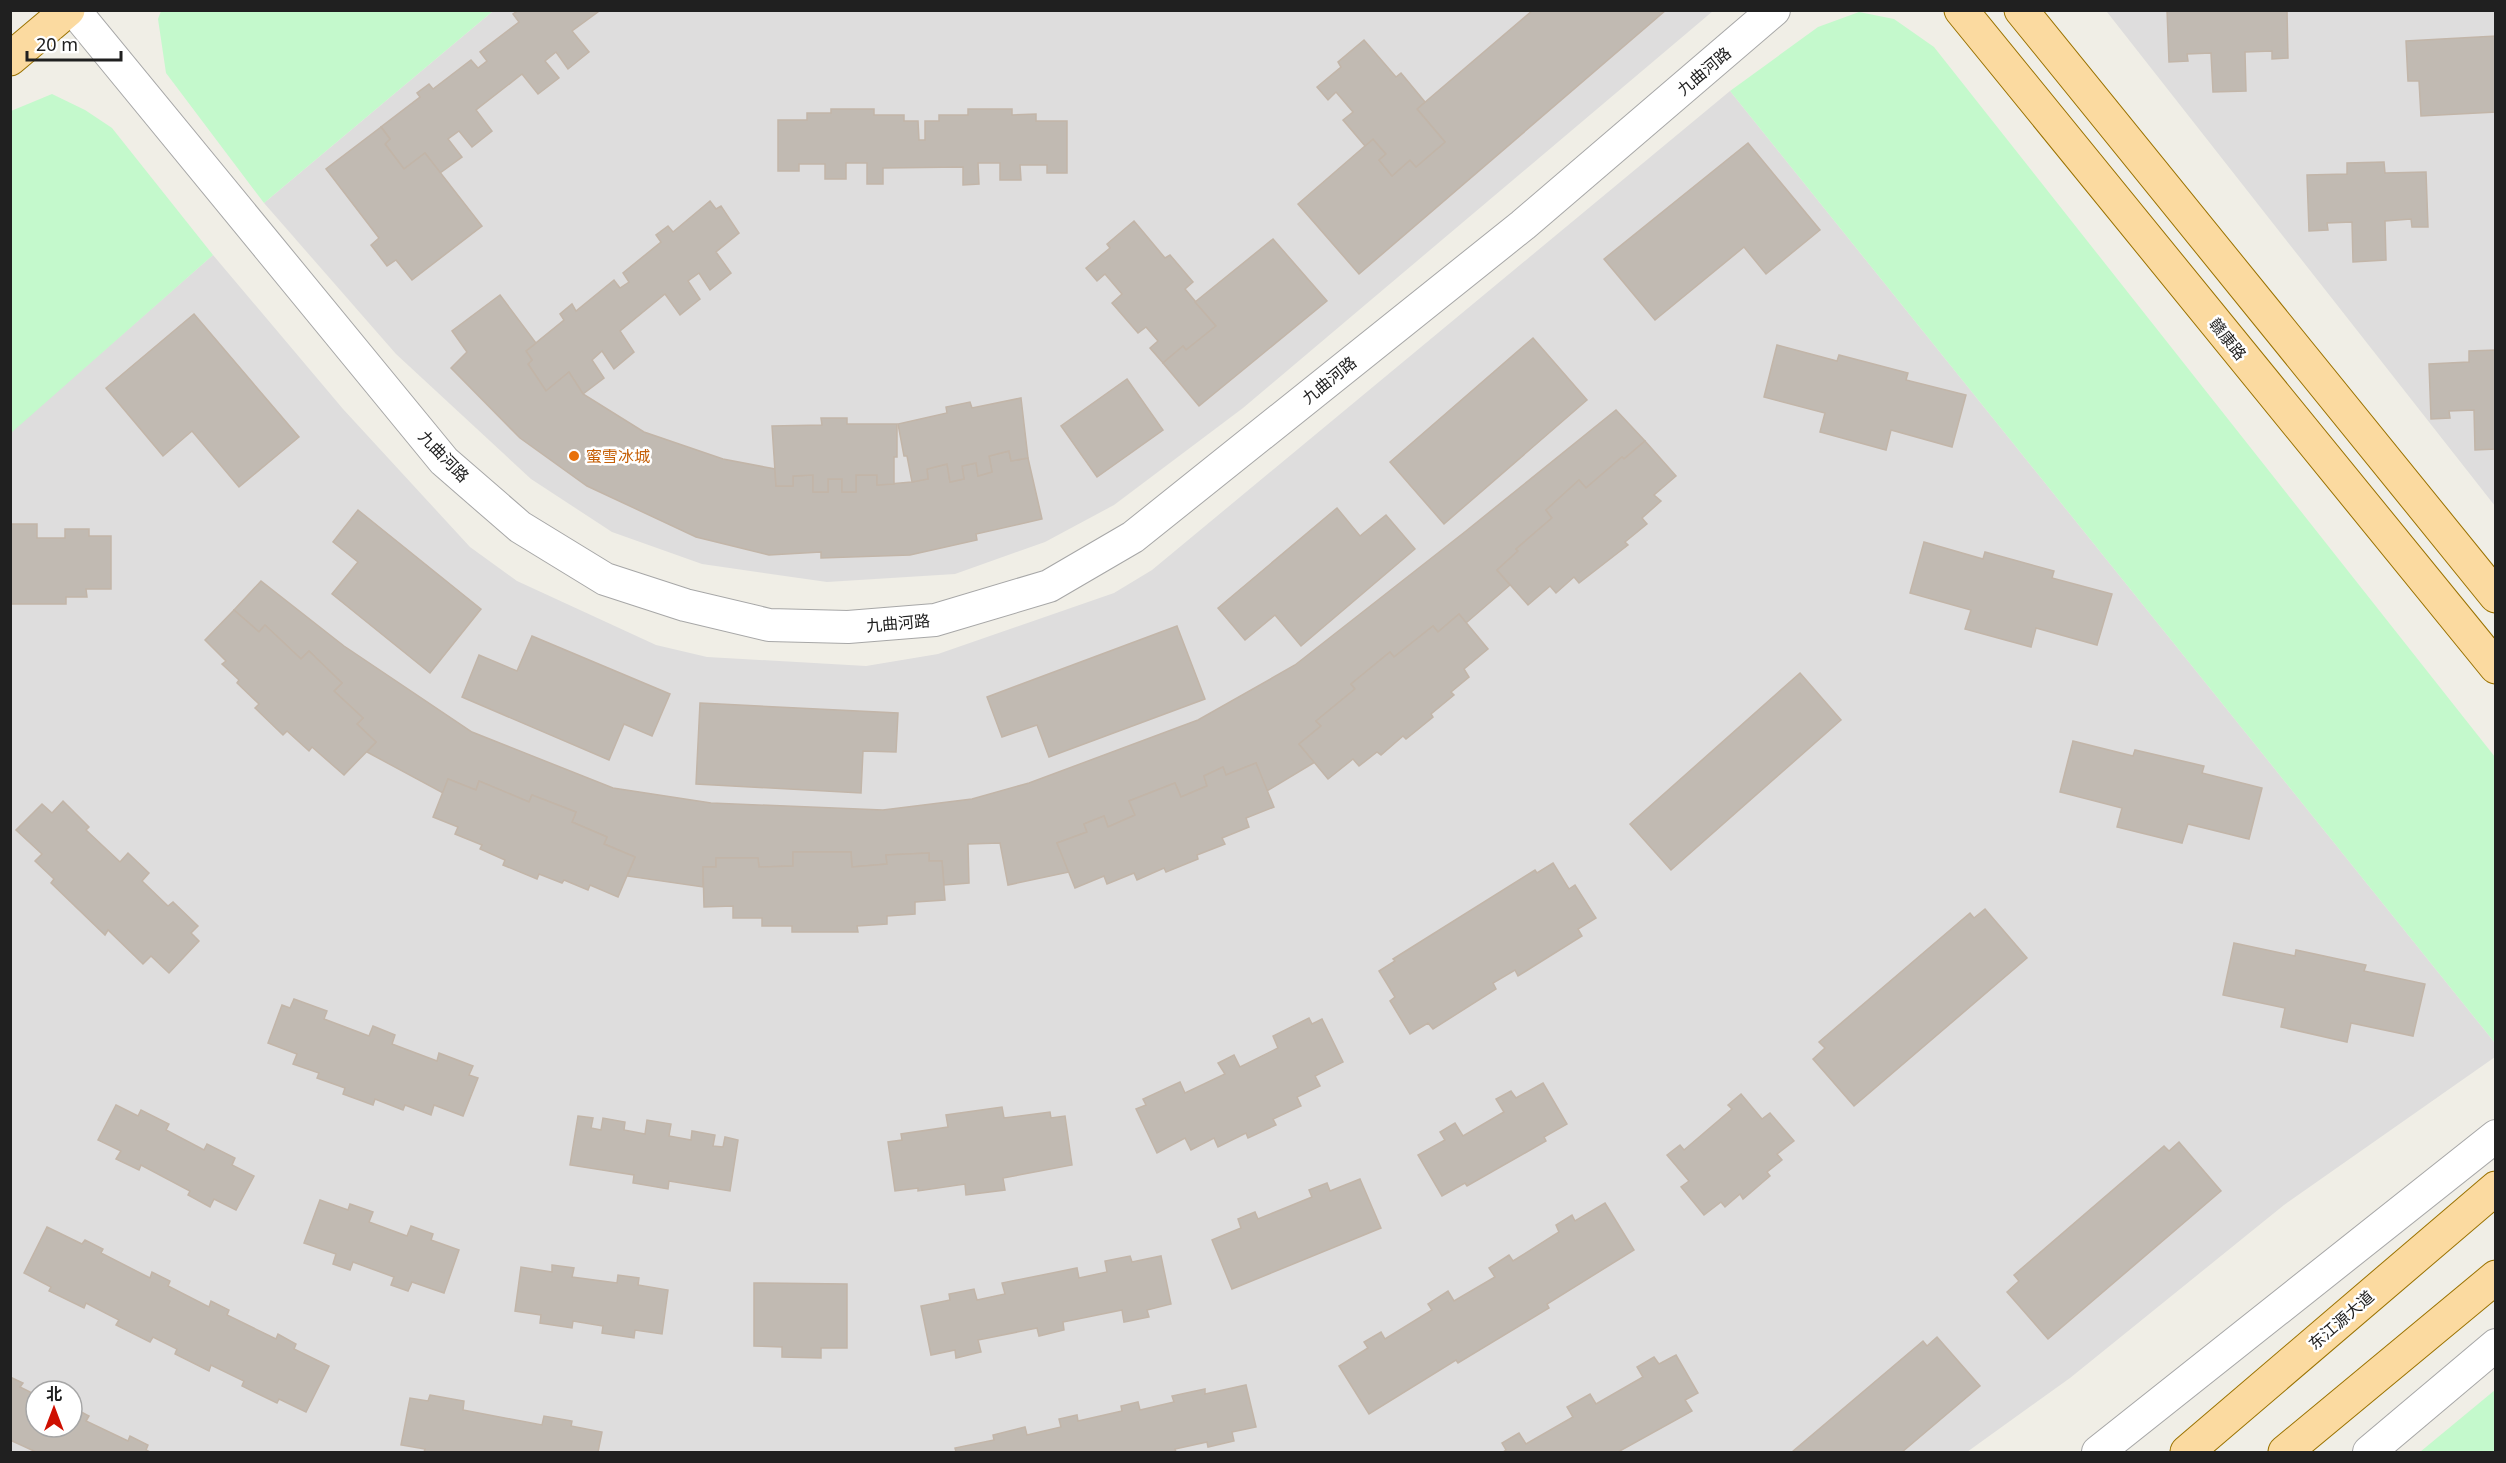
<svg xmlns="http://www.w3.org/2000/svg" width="2506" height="1463" viewBox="0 0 2506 1463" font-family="'Noto Sans','Noto Sans SC',sans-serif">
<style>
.residential{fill:#dedddd;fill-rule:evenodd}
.park{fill:#c4f9cc}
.building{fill:#c1bab2;stroke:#c2b5a8;stroke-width:1.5}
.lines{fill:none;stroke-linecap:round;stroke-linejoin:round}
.minor-casing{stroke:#a7a7a7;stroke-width:34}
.major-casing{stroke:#9a7201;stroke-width:35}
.minor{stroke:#fff;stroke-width:32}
.major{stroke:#fbdaa0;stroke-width:33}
.food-dot{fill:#e8710a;stroke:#fff;stroke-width:2}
.labels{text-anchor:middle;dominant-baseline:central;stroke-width:5;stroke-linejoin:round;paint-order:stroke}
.street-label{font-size:16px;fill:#202020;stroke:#fff}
.food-label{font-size:16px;fill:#c56008;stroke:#fff;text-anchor:start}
</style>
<rect width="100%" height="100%" fill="#f0eee6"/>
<g class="residential">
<path d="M493 11H1713L1243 408 1114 505 1045 542 955 574 827 582 702 564 612 532 531 479 396 354 264 203Z"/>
<path d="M2106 11H2495V506L2107 12Z"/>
<path d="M1730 91 2495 1043V1057L2284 1205 2070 1378 1967 1452H11L10 433 213 255 343 409 470 547 517 581 656 645 707 657 866 666 938 654 1114 593 1152 570ZM36 1391H72V1427H36Z"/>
</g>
<g class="park">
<path d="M161 11V10L493 11 264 203 166 73 158 19Z"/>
<path d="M1859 12 1894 19 1934 47 2495 757V1043L1730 91 1818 27Z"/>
<path d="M52 94 85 110 112 128 213 255 11 433V111Z"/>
<path d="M2495 1390V1452H2420Z"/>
</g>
<g class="building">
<path d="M519 10H596L598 12 572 31 589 52 568 69 556 52 545 61 559 78 538 94 522 74 476 110 492 131 472 147 459 131 448 139 462 157 440 173 425 153 404 169 385 144 390 139 381 127 420 97 417 93 429 84 433 89 471 60 478 68 487 61 480 52 519 22 513 14Z"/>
<path d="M1533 10H1666L1359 274 1298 204 1373 139 1386 154 1379 160 1392 176 1410 160 1416 167 1445 142 1417 109Z"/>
<path d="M2167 10H2287L2288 58 2272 59V51L2245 52 2246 91 2213 92 2211 53 2187 54 2188 61 2169 62Z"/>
<path d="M2496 36V112L2421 116 2419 81H2408L2406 41Z"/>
<path d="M1364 40 1396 77 1401 73 1425 102 1417 109 1445 142 1416 167 1410 160 1392 176 1379 160 1386 154 1373 139 1365 146 1343 120 1353 112 1336 92 1328 100 1317 87 1341 67 1338 62Z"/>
<path d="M831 109H874V115H904V121H918L919 140H925V121H939V115H968V109H1012V115L1036 114V121H1067V173H1047V165H1020L1021 180H1000V163H978L979 184 963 185V167L883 168V184H867V163H846V179H825V164H799V171H778V120H807V113H831Z"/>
<path d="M381 127 390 139 385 144 404 169 425 153 482 226 412 280 396 260 387 266 371 245 379 238 326 169Z"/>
<path d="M1748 143 1820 230 1766 274 1744 247 1655 320 1604 259Z"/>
<path d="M2384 162 2385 173 2426 172 2428 227H2412L2411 219 2385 221 2386 260 2353 262 2352 222 2327 223 2328 230 2309 231 2307 175 2347 174V163Z"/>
<path d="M710 201 716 209 721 206 739 233 716 252 731 273 710 290 699 273 688 281 700 299 680 315 665 294 620 331 634 352 614 369 602 351 592 360 604 378 583 394 569 372 546 391 528 364 532 360 526 351 564 320 560 314 572 304 576 311 614 280 620 288 629 282 623 273 661 242 656 235 668 226 673 232Z"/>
<path d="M1134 221 1165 258 1170 255 1193 282 1185 289 1216 326 1186 350 1183 346 1163 363 1150 348 1158 341 1146 327 1138 333 1112 303 1122 294 1105 274 1097 281 1086 268 1110 248 1107 244Z"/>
<path d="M1273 239 1327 301 1199 406 1163 363 1183 346 1186 350 1216 326 1195 302Z"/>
<path d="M500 295 536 343 526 351 532 360 528 364 546 391 569 372 583 394 644 432 723 459 775 469 776 486H793V476L813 475V492H828V479H842V492H856V475H877V485L912 482 928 479 927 469 947 464 950 482 964 479 962 466 976 463 978 476 992 472 989 456 1009 451 1011 461 1028 458 1042 519 976 534 977 540 910 555 821 558V552L769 555 696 537 587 486 520 438 451 368 467 352 452 331Z"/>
<path d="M194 314 299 437 239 487 192 431 163 456 106 388Z"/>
<path d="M1533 338 1587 400 1444 524 1390 462Z"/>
<path d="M1777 345 1837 361 1839 355 1908 373 1906 380 1966 395 1952 447 1891 430 1886 450 1820 432 1825 413 1764 397Z"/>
<path d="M2496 350V449L2475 450 2474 410 2449 411 2450 418 2431 419 2429 364 2469 362V351Z"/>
<path d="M1127 379 1163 430 1097 477 1061 426Z"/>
<path d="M1021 398 1028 458 1011 461 1009 451 989 456 992 472 978 476 976 463 962 466 964 479 950 482 947 464 927 469 928 479 912 482 907 456H904L898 424 947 413 946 407 970 402 972 408Z"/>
<path d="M1616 410 1645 441 1624 459 1622 457 1586 488 1579 480 1546 510 1552 518 1516 549 1518 551 1497 570 1510 585 1466 623 1459 614 1438 632 1433 626 1394 657 1390 652 1351 684 1355 689 1316 721 1321 726 1299 744 1315 762 1267 791 1256 763 1226 775 1223 767 1204 776 1207 786 1181 797 1175 783 1129 801 1135 815 1108 827 1104 816 1084 824 1087 832 1057 843 1069 872 1008 885 1000 843 968 844 969 883 944 885 942 861H929V853L886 855 887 864 852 867 851 852H793V866L759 867 758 858H716V867H703V887L627 876 635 857 604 844 607 837 572 822 576 812 532 795 529 802 479 781 476 790 448 779 443 793 367 752 376 742 357 724 363 718 334 691 342 683 309 651 301 659 265 625 259 632 234 610 261 581 344 646 472 732 613 788 711 803 883 810 972 799 1029 783 1198 720 1295 665 1466 531Z"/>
<path d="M821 418H847V424H897V457H894V484L877 485V475H856V492H842V479H828V492H813V475L793 476V486H776L772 426 822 425Z"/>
<path d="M1645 441 1676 476 1654 495 1661 501 1642 518 1647 524 1625 542 1628 545 1579 583 1574 577 1556 593 1550 586 1528 605 1497 570 1518 551 1516 549 1552 518 1546 510 1579 480 1586 488 1622 457 1624 459Z"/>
<path d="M1337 508 1360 536 1386 515 1415 549 1301 646 1275 615 1245 640 1218 608Z"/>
<path d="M358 510 481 609 430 673 332 594 358 562 333 542Z"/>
<path d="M10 524H37V538H65V529H89V536H111V589H86L87 597H66V604H10Z"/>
<path d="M1924 542 1983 559 1985 552 2054 571 2052 578 2112 594 2097 645 2036 628 2031 647 1965 629 1971 610 1910 593Z"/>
<path d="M234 610 259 632 265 625 301 659 309 651 342 683 334 691 363 718 357 724 376 742 344 775 312 747 309 751 287 731 283 735 255 708 259 704 237 683 239 680 222 664 226 661 205 640Z"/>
<path d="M1459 614 1488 649 1464 669 1469 677 1451 692 1454 695 1431 714 1433 717 1406 739 1403 736 1381 755 1377 752 1359 766 1353 759 1328 779 1299 744 1321 726 1316 721 1355 689 1351 684 1390 652 1394 657 1433 626 1438 632Z"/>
<path d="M1177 626 1205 699 1049 757 1037 725 1002 737 987 697Z"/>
<path d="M532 636 670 694 652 736 624 724 609 760 462 697 479 655 517 671Z"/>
<path d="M1800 673 1841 720 1671 870 1630 824Z"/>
<path d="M700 703 898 713 896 752 863 751 861 793 696 784Z"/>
<path d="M2073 741 2133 756 2135 750 2204 766 2202 773 2262 788 2249 839 2188 824 2182 843 2117 827 2122 808 2060 792Z"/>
<path d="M1256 763 1274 807 1246 818 1249 827 1222 838 1225 844 1197 855 1198 859 1166 872 1164 868 1137 880 1134 873 1107 884 1104 876 1075 888 1057 843 1087 832 1084 824 1104 816 1108 827 1135 815 1129 801 1175 783 1181 797 1207 786 1204 776 1223 767 1226 775Z"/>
<path d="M448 779 476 790 479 781 529 802 532 795 576 812 572 822 607 837 604 844 635 857 618 897 590 885 588 890 564 880 562 883 539 874 537 879 503 865 505 860 480 849 482 845 455 834 458 827 433 817Z"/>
<path d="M63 801 89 827 86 830 120 862 128 853 149 873 142 881 168 906 173 902 198 926 191 933 199 941 169 973 151 956 143 964 108 930 105 935 51 883 54 879 35 861 42 854 16 830 42 804 52 813Z"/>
<path d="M793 852H851L852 867 887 864 886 855 929 853V861H942L945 900 915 902V914L887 916V924L857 926 858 932H792V926H762V918H733V906L704 907 703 867H716V858H758L759 867 793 866Z"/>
<path d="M1553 863 1569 889 1575 885 1596 918 1578 929 1582 936 1518 976 1515 970 1493 983 1496 989 1433 1029 1428 1023 1410 1034 1390 1001 1395 997 1379 971 1395 961 1393 959 1535 870 1537 873Z"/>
<path d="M1985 909 2027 958 1854 1106 1813 1059 1825 1048 1819 1042 1970 913 1974 918Z"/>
<path d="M2234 943 2295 956 2296 950 2366 965 2364 971 2425 984 2413 1036 2351 1023 2347 1042 2281 1027 2285 1008 2223 995Z"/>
<path d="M294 999 327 1011 324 1019 369 1036 373 1026 395 1035 392 1044 437 1061 439 1053 473 1066 469 1075 478 1078 463 1116 434 1105 431 1115 405 1105 403 1110 375 1099 373 1105 343 1094 345 1088 317 1078 319 1073 293 1064 297 1054 268 1043 282 1005 290 1008Z"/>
<path d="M1309 1018 1312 1024 1322 1019 1343 1062 1315 1076 1320 1086 1297 1097 1301 1106 1273 1119 1276 1125 1248 1138 1246 1133 1218 1147 1214 1138 1191 1150 1185 1138 1157 1153 1136 1109 1146 1105 1143 1099 1180 1082 1185 1093 1225 1074 1218 1063 1234 1055 1240 1067 1278 1048 1273 1036Z"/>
<path d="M1543 1083 1567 1124 1544 1137 1546 1141 1467 1186 1465 1183 1442 1196 1418 1155 1445 1140 1440 1132 1455 1123 1463 1136 1504 1112 1496 1099 1511 1091 1516 1098Z"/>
<path d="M1741 1094 1762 1119 1770 1113 1794 1141 1777 1154 1782 1160 1767 1172 1770 1176 1743 1199 1740 1194 1725 1207 1721 1202 1704 1215 1681 1187 1689 1181 1667 1155 1680 1145 1684 1150 1732 1109 1728 1105Z"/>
<path d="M116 1105 138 1116 141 1110 169 1124 166 1130 204 1150 207 1144 235 1158 232 1165 254 1176 236 1210 214 1199 210 1207 188 1195 190 1191 141 1165 139 1170 116 1159 121 1151 98 1140Z"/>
<path d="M1002 1107 1004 1118 1050 1112 1051 1118 1065 1116 1072 1165 1003 1178 1005 1190 966 1195 965 1184 918 1191V1188L895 1191 888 1142 902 1140 901 1134 948 1127 946 1115Z"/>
<path d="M578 1116 593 1118 591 1128 601 1130 603 1118 625 1122 624 1130 645 1134 647 1120 671 1124 669 1136 691 1140 692 1131 715 1135 713 1146 723 1147 725 1137 738 1140 730 1191 669 1181 668 1189 633 1183 634 1175 570 1165Z"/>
<path d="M2179 1142 2221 1191 2048 1339 2007 1292 2019 1281 2014 1275 2164 1146 2169 1151Z"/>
<path d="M1360 1179 1381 1228 1232 1289 1212 1240 1241 1228 1238 1219 1255 1212 1258 1219 1312 1197 1309 1190 1327 1183 1330 1191Z"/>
<path d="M320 1200 348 1210 350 1204 373 1212 369 1222 407 1236 411 1226 433 1234 431 1240 459 1250 444 1293 412 1282 408 1291 391 1285 394 1277 353 1262 350 1270 333 1264 336 1254 304 1243Z"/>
<path d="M1605 1203 1634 1250 1547 1304 1549 1308 1458 1363 1456 1360 1369 1414 1339 1366 1368 1348 1364 1342 1381 1332 1385 1339 1432 1310 1428 1304 1448 1291 1454 1301 1495 1277 1489 1268 1509 1255 1513 1261 1559 1232 1556 1225 1572 1215 1575 1221Z"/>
<path d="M47 1227 82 1244 85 1240 103 1249 101 1253 150 1278 152 1272 170 1281 168 1286 209 1307 211 1301 229 1310 227 1315 276 1339 278 1334 296 1344 294 1349 329 1366 306 1412 279 1399 277 1403 242 1386 244 1381 211 1365 209 1371 175 1354 177 1349 153 1337 150 1342 116 1325 119 1320 86 1303 84 1308 49 1291 51 1287 24 1273Z"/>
<path d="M1130 1256 1132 1262 1161 1256 1171 1304 1147 1310 1149 1317 1124 1322 1122 1310 1063 1322 1064 1330 1039 1336 1037 1328 978 1340 981 1352 956 1358 955 1350 931 1355 921 1306 950 1300 949 1294 974 1289 977 1300 1005 1294 1002 1283 1077 1268 1079 1278 1107 1272 1105 1261Z"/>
<path d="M552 1265 574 1268 572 1277 617 1283 618 1275 639 1278 638 1285 668 1290 662 1334 635 1330 634 1338 602 1333 603 1326 573 1321 572 1328 540 1323 541 1315 515 1311 521 1267 552 1272Z"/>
<path d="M754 1283 847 1284V1348H821V1358L782 1357V1347L754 1346Z"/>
<path d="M1937 1337 1980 1386 1902 1452H1792L1923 1341 1927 1346Z"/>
<path d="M1676 1355 1698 1393 1685 1400 1692 1411 1618 1452H1503L1506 1450 1502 1443 1519 1433 1526 1444 1573 1417 1567 1407 1590 1394 1596 1404 1643 1377 1637 1367 1654 1357 1659 1364Z"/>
<path d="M10 1377 23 1383 20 1387 36 1395V1427H72V1407L89 1416 86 1421 128 1441 130 1436 148 1445 146 1450 150 1452H36L10 1440Z"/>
<path d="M1246 1385 1256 1427 1232 1432 1234 1441 1208 1447 1207 1442 1175 1449 1176 1452H956L955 1448 994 1440 993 1435 1025 1427 1027 1435 1061 1427 1059 1419 1077 1415 1078 1421 1122 1411 1121 1406 1138 1402 1140 1410 1174 1402 1172 1396 1205 1389V1394Z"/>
<path d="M430 1395 464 1401 463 1410 542 1425 544 1416 572 1421 571 1426 602 1432 598 1452H424L425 1449 401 1445 410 1398 428 1401Z"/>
</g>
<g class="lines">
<defs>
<g id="minor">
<path d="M74 10 444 461 520 527 605 579 685 605 769 625 848 627 935 620 1049 586 1133 537 1523 225 1774 10"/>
<path d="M2098 1452 2496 1136"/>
<path d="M2369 1452 2496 1345"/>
</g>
<g id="major">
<path d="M1961 10 2496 667"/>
<path d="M2021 10 2496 596"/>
<path d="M10 59 68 10"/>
<path d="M2187 1452 2496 1188"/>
<path d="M2285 1452 2496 1277"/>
</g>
</defs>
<use href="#minor" class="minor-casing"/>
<use href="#major" class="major-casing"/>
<use href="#minor" class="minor"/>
<use href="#major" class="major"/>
</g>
<circle class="food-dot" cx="574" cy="456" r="6"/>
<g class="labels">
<g class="street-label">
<text transform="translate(1704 71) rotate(-40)">九曲河路</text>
<text transform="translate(2228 339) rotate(51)">赣康路</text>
<text transform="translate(1329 380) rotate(-39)">九曲河路</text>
<text transform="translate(444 456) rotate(46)">九曲河路</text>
<text transform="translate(898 623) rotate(-5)">九曲河路</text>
<text transform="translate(2341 1320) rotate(-41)">东江源大道</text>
</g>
<g class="food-label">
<text x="586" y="456">蜜雪冰城</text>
</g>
</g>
<rect width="2506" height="1463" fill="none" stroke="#202020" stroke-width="24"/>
<g transform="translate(54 1409)"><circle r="28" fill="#ffffff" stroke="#a6a6a6" stroke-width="1.5"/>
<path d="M0-4.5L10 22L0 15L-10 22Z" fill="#ce0f01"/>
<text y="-9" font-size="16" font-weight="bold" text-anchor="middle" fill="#202020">北</text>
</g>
<path d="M27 51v9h94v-9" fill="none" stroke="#202020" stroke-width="3"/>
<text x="36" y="51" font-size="18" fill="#202020" stroke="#ffffff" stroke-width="4.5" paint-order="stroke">20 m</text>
</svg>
